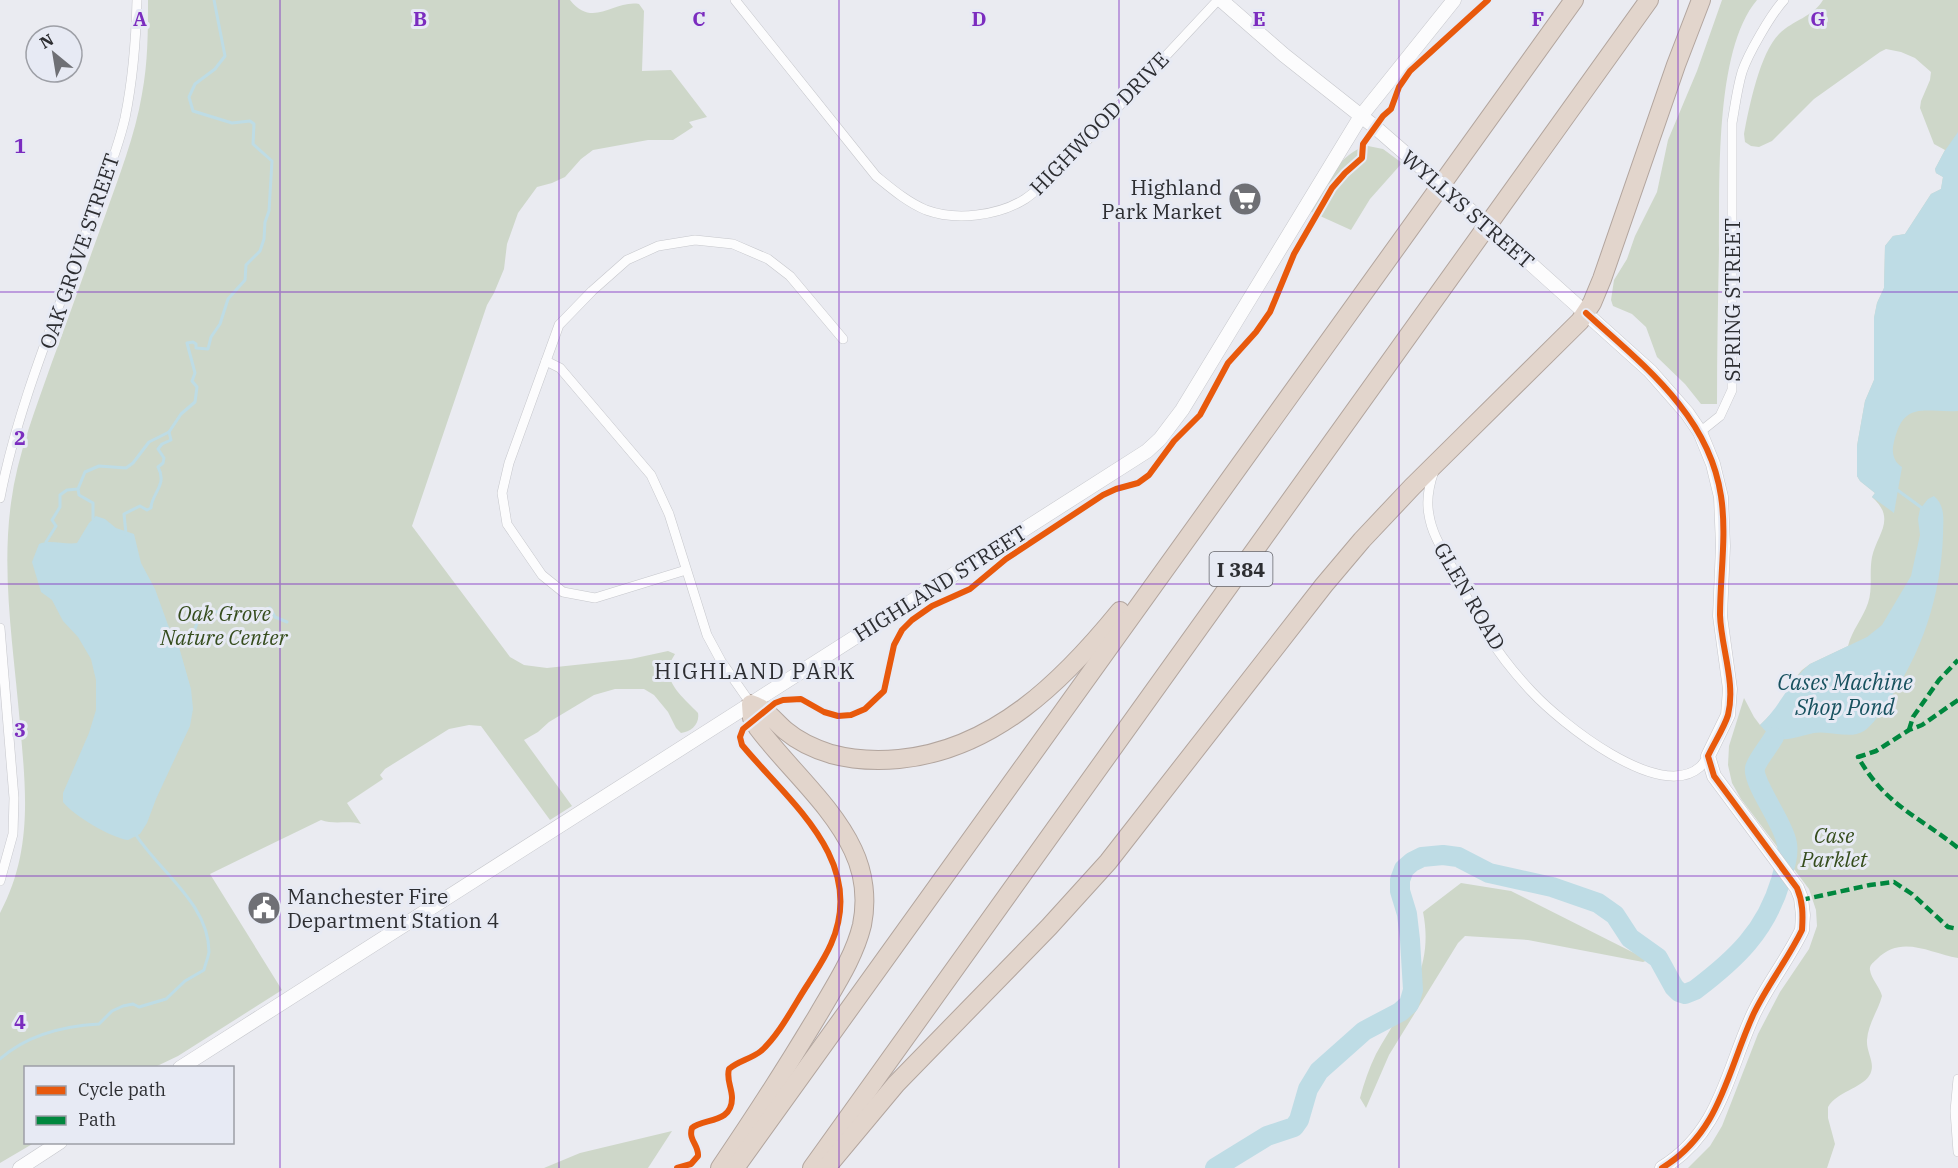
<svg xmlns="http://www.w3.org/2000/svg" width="1958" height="1168" viewBox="0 0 1958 1168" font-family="'IBM Plex Serif',serif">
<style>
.green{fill:#ced7c9}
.water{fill:#bedce5}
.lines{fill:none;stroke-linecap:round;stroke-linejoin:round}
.stream{stroke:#bedce5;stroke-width:3}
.river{stroke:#bedce5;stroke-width:20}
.street-casing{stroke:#c6c7cc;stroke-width:10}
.secondary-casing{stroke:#c6c7cc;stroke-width:15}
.highway-casing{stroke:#b2a59e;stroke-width:20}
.street{stroke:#fcfcfd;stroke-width:9}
.secondary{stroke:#fcfcfd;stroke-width:14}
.highway{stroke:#e2d5cc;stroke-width:18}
.secondary-bridge-casing{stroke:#c6c7cc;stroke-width:15;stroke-linecap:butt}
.secondary-bridge{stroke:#fcfcfd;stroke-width:14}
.quiet{stroke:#00873e;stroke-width:4.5;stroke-dasharray:9 4.5;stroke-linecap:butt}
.cycleway-casing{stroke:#e7eaf4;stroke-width:10}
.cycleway{stroke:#e8590c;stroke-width:6}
.grid{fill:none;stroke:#7b2cbf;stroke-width:1.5;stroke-opacity:0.55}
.labels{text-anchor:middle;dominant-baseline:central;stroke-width:6;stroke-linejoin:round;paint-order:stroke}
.shield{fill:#e7eaf4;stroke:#65666c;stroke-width:1.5}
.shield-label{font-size:20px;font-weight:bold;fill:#2d2e32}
.street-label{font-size:21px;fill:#2d2e32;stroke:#e7eaf4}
.poi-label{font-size:21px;fill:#2d2e32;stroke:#e7eaf4;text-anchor:end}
.park-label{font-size:21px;font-style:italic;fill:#364d1d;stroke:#e7eaf4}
.neighbourhood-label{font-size:22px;letter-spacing:1.5px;fill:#2d2e32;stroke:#e7eaf4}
.water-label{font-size:22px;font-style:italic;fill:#18525f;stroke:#e7eaf4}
.grid-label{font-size:20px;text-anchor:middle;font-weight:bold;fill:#7b2cbf;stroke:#e7eaf4;stroke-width:6;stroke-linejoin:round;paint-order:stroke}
</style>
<rect width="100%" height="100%" fill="#eaebf1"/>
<g class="green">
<path d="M148 0H570C593 29 613 0 639 4L644 11 642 71 671 70 707 117 689 122 693 127 673 140H648L593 150 581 159 565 177 552 183 537 187 518 213 507 244 504 269 494 293 487 305 412 526 510 657 524 665 547 668 631 659 668 651 675 654 668 666C667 686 686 700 698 713 700 724 691 732 681 733L676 728 668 712 654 695 644 689H615L594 695 549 722 538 732 524 740 572 806 550 820 481 726 469 725 449 729 385 769 380 775 383 779 347 803 361 824C348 820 334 825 321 820L210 874 282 990 178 1056 155 1067 26 1068V1142L34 1143 0 1163V913C33 851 26 791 20 724 14 651 1 575 11 503 17 455 36 408 52 362 70 314 87 265 105 216 119 176 135 136 142 94 148 63 148 31 148 0Z"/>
<path d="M1722 0H1757C1714 50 1720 184 1719 249 1718 301 1717 353 1717 404H1701L1685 384 1657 357 1646 327 1632 314 1613 306 1611 300 1614 280 1627 259 1635 236 1657 192 1668 140 1697 71Z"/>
<path d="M1823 0H1958V958C1930 953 1901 934 1877 959 1874 962 1869 965 1870 970 1871 979 1880 987 1882 996 1878 1011 1868 1024 1867 1040 1866 1053 1877 1064 1869 1076 1861 1088 1837 1092 1828 1107V1118L1835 1144 1827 1168H1688L1710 1146 1722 1126 1758 1034 1780 992 1809 949 1817 926 1816 910 1809 889 1741 799 1732 783 1728 765 1729 746 1744 698 1754 717 1760 725 1776 709 1796 677 1802 670 1810 664 1848 646C1852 630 1863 618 1868 603 1873 588 1869 573 1872 557 1877 534 1897 519 1872 497L1875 493 1860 481 1857 476V446L1865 401 1874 380V318L1877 303 1884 288 1885 246 1893 236 1905 234 1931 194 1941 189 1943 177 1936 173 1935 169 1945 150 1934 144 1920 108 1921 101 1930 80 1931 72 1915 58 1901 52 1886 49 1880 52 1814 99 1772 141 1759 147 1751 146 1745 142 1744 134C1749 107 1760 53 1779 34 1793 20 1813 17 1823 0Z"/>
<path d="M1368 146 1383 149 1402 163 1370 199 1351 230 1309 211C1324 189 1339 151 1368 146Z"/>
<path d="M1461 883 1511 891 1648 960 1643 962 1528 940 1465 936 1458 943 1389 1055 1366 1108 1360 1098C1364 1083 1369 1068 1376 1054 1403 1005 1435 972 1423 912Z"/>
<path d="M672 1131 648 1168H544L580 1153Z"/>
</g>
<g class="water">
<path d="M1958 132V411C1923 413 1902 399 1893 447 1892 455 1895 463 1902 467L1894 513 1872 497 1875 493 1860 481 1857 476V446L1865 401 1874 380V318L1877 303 1884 288 1885 246 1893 236 1905 234 1931 194 1941 189 1943 177 1936 173 1935 169 1944 152Z"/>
<path d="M1934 496C1946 506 1943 521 1943 535 1941 595 1922 654 1887 703 1881 712 1873 725 1864 731 1850 740 1830 730 1814 733 1791 738 1778 747 1760 725 1780 707 1789 681 1810 664L1867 637 1882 625 1911 576 1920 535 1918 519 1920 509 1928 499Z"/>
<path d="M96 516 105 519 116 528 134 534 141 563 155 589 168 625 179 647 191 689 193 709 190 726 156 799 147 823 140 834 128 840C111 838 73 815 63 802V793L89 733 96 710V680L91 659 78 637 63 621 52 600 41 592 32 562 39 544C50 539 65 545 77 543L89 523Z"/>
</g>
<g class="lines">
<g class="stream">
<path d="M1896 489 1922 508 1923 511"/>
<path d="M93 519V503L79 495 78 489 85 472 99 466 126 468 133 463 149 442 169 432 181 414 195 402 197 387 192 381 195 373 187 343 193 342 196 344V348L208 349 211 337 220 324 228 299 245 280 246 265 260 251 264 239 265 222 269 211 272 161 253 144 254 124 250 121 232 123 193 111 189 97 195 84 215 69 225 56 214 0"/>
<path d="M126 534 124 514 140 506 147 510 151 508C151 494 168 485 158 467L163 463 164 458 158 449 162 444 171 440 169 432"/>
<path d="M46 542 56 526 52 520 60 507V495L67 490 78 489"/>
<path d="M171 640 192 637 197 623 207 611 249 615 270 608 275 617 287 622"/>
<path d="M0 1059C27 1035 64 1026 99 1024L112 1011 123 1006 133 1004 139 1007 166 999 185 981 204 970C205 965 208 958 209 952 209 904 160 872 136 835"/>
</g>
<path class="river" d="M1215 1168 1267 1136 1294 1127 1299 1120 1308 1089 1319 1071 1364 1031 1400 1012 1409 1004 1413 990 1410 940 1407 914 1400 891V880L1404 869 1412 862 1422 857 1443 855 1458 857 1489 873 1552 887 1598 903 1615 915 1630 938 1658 958 1674 987 1679 992 1685 994 1695 990C1736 959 1766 931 1781 880 1784 868 1789 856 1787 844 1784 824 1752 782 1755 768 1757 760 1769 746 1774 737"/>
<defs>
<g id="street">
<path d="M735 0 876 176C892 189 907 202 926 210 956 221 998 216 1025 199 1034 193 1042 185 1051 179L1218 0"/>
<path d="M546 361 560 368 651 475 669 514 707 635 721 661 751 704"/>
<path d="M1700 432 1720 416 1732 390V123C1735 106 1737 89 1742 72 1748 54 1771 14 1784 0"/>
<path d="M1434 471C1429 485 1426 500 1429 515 1432 535 1444 552 1453 569 1464 591 1474 614 1487 634 1499 654 1516 675 1532 692 1559 721 1659 803 1700 767 1703 764 1706 759 1708 756"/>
<path d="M0 498C18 404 58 312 90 221 102 188 117 153 125 118 133 79 136 40 137 0"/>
<path d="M686 570 595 598 563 592 542 575 507 524 502 493 509 463 559 325 592 291 627 260 658 246 695 240 733 244 768 259 790 276 843 339"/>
<path d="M0 628 14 798 13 834 0 881"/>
<path d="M1958 1079 1955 1111 1958 1152"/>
</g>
<g id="secondary">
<path d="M1221 0 1284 55 1375 127 1414 161"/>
<path d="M1512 247 1650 371 1687 413 1700 432 1713 464 1721 497 1723 546 1720 616 1730 689 1728 715 1708 756 1714 776 1797 888 1801 898 1803 915 1802 930C1788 959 1768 984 1754 1013 1727 1071 1721 1132 1662 1168"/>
<path d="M180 1068 1147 451 1160 439 1182 410 1361 116 1454 0"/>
<path d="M20 1168 60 1142"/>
</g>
<g id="highway">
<path d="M720 1168C754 1118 787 1067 818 1015 834 987 854 958 862 925 867 900 864 873 853 850 832 805 788 768 758 728L752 718 751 704C767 709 774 721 786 731 799 742 815 749 831 754 853 760 876 761 899 759 994 750 1063 681 1120 611"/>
<path d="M735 1168 1574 0"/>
<path d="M812 1168 1649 0"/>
<path d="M826 1168 896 1084 1049 927 1108 862 1324 585 1362 540 1412 487 1580 321 1592 303 1602 279 1676 65 1701 0"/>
</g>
</defs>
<use href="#street" class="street-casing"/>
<use href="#secondary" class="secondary-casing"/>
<use href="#highway" class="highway-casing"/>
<use href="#street" class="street"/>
<use href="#secondary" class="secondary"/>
<use href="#highway" class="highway"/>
<defs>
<path id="secondary-bridge" d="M1414 161 1512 247"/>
</defs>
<use href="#secondary-bridge" class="secondary-bridge-casing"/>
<use href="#secondary-bridge" class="secondary-bridge"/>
<g class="quiet">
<path d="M1958 700 1922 725 1909 730 1876 751 1858 757C1886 806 1917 815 1958 848"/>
<path d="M1909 730 1913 717 1939 680 1958 660"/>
<path d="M1801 900 1870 885 1894 882 1912 894 1948 927 1958 929"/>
</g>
<defs>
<g id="cycleway">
<path d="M1586 313C1643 365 1709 415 1721 496 1727 535 1720 576 1720 615 1721 647 1736 683 1728 715 1724 728 1714 743 1708 756L1714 776 1797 888C1803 902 1803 915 1802 930 1788 959 1768 984 1754 1013 1727 1071 1721 1132 1662 1168"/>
<path d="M677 1168 691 1164 698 1156C699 1145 688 1140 692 1128 703 1118 732 1124 732 1098 732 1088 726 1079 729 1069 738 1061 751 1059 761 1051 780 1034 794 1005 808 984 816 971 825 958 831 944 868 861 789 802 742 745L740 737 743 729 775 703 783 700 801 699 824 712 838 716 851 715 865 709 884 691 894 645 902 630 912 620 932 606 970 589 1006 559 1103 495 1116 489 1138 483 1149 475 1174 441 1200 415 1228 363 1256 332 1270 312 1294 254 1332 188 1345 173 1362 158 1363 144 1383 116 1391 109 1399 87 1410 71 1488 0"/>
</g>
</defs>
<use href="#cycleway" class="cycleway-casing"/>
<use href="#cycleway" class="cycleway"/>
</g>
<path class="grid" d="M280 0V1168M559 0V1168M839 0V1168M1119 0V1168M1399 0V1168M1678 0V1168M0 292H1958M0 584H1958M0 876H1958"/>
<defs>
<symbol id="supermarket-disc" viewBox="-11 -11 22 22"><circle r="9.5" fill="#6f7075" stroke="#e7eaf4"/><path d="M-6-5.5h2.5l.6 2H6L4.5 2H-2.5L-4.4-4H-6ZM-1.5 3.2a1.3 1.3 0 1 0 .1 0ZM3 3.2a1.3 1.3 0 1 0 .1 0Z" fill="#fff"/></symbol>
<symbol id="civic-disc" viewBox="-11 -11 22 22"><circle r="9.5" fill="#6f7075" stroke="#e7eaf4"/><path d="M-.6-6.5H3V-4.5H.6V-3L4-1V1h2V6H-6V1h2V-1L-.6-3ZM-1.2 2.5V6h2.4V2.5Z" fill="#fff"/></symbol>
</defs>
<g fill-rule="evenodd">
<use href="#supermarket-disc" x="1226" y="180" width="38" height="38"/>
<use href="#civic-disc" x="245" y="889" width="38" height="38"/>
</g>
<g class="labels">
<rect class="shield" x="1209.5" y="552" width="63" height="34" rx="4.5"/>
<g class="shield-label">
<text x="1241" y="569">I 384</text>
</g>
<g class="street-label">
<text transform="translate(1099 123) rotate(-46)">HIGHWOOD DRIVE</text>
<text transform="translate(1468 209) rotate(41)">WYLLYS STREET</text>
<text transform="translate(79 251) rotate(-71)">OAK GROVE STREET</text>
<text transform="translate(1732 300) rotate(-90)">SPRING STREET</text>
<text transform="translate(940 583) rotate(-32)">HIGHLAND STREET</text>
<text transform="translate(1470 596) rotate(60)">GLEN ROAD</text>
</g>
<g class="poi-label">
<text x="1222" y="187">Highland<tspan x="1222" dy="24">Park Market</tspan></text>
<text x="287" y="896" text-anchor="start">Manchester Fire<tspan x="287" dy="24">Department Station 4</tspan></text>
</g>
<g class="park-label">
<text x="224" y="613">Oak Grove<tspan x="224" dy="24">Nature Center</tspan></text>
<text x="1834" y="835">Case<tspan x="1834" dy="24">Parklet</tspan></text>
</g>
<g class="neighbourhood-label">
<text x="755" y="670">HIGHLAND PARK</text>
</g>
<g class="water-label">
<text x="1845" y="681">Cases Machine<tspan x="1845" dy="25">Shop Pond</tspan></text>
</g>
</g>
<g class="grid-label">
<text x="140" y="26">A</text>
<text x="420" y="26">B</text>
<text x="699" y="26">C</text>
<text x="979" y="26">D</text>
<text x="1259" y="26">E</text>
<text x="1538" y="26">F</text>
<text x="1818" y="26">G</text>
<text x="20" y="153">1</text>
<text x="20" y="445">2</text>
<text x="20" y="737">3</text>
<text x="20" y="1029">4</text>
</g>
<rect x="24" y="1066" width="210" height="78" fill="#e7eaf4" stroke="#9d9fa6" stroke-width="1.5"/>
<rect x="36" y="1086" width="30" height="9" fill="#e8590c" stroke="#9d9fa6" stroke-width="1.5"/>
<text x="78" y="1096" font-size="18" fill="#2d2e32">Cycle path</text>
<rect x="36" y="1116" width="30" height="9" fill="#00873e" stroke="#9d9fa6" stroke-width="1.5"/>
<text x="78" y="1126" font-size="18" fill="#2d2e32">Path</text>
<g transform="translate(54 54) rotate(330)"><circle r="28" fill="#e7eaf4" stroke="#9d9fa6" stroke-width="1.5"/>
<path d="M0-4.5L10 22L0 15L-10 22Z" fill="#6f7075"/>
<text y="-9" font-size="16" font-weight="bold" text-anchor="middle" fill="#2d2e32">N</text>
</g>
</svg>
